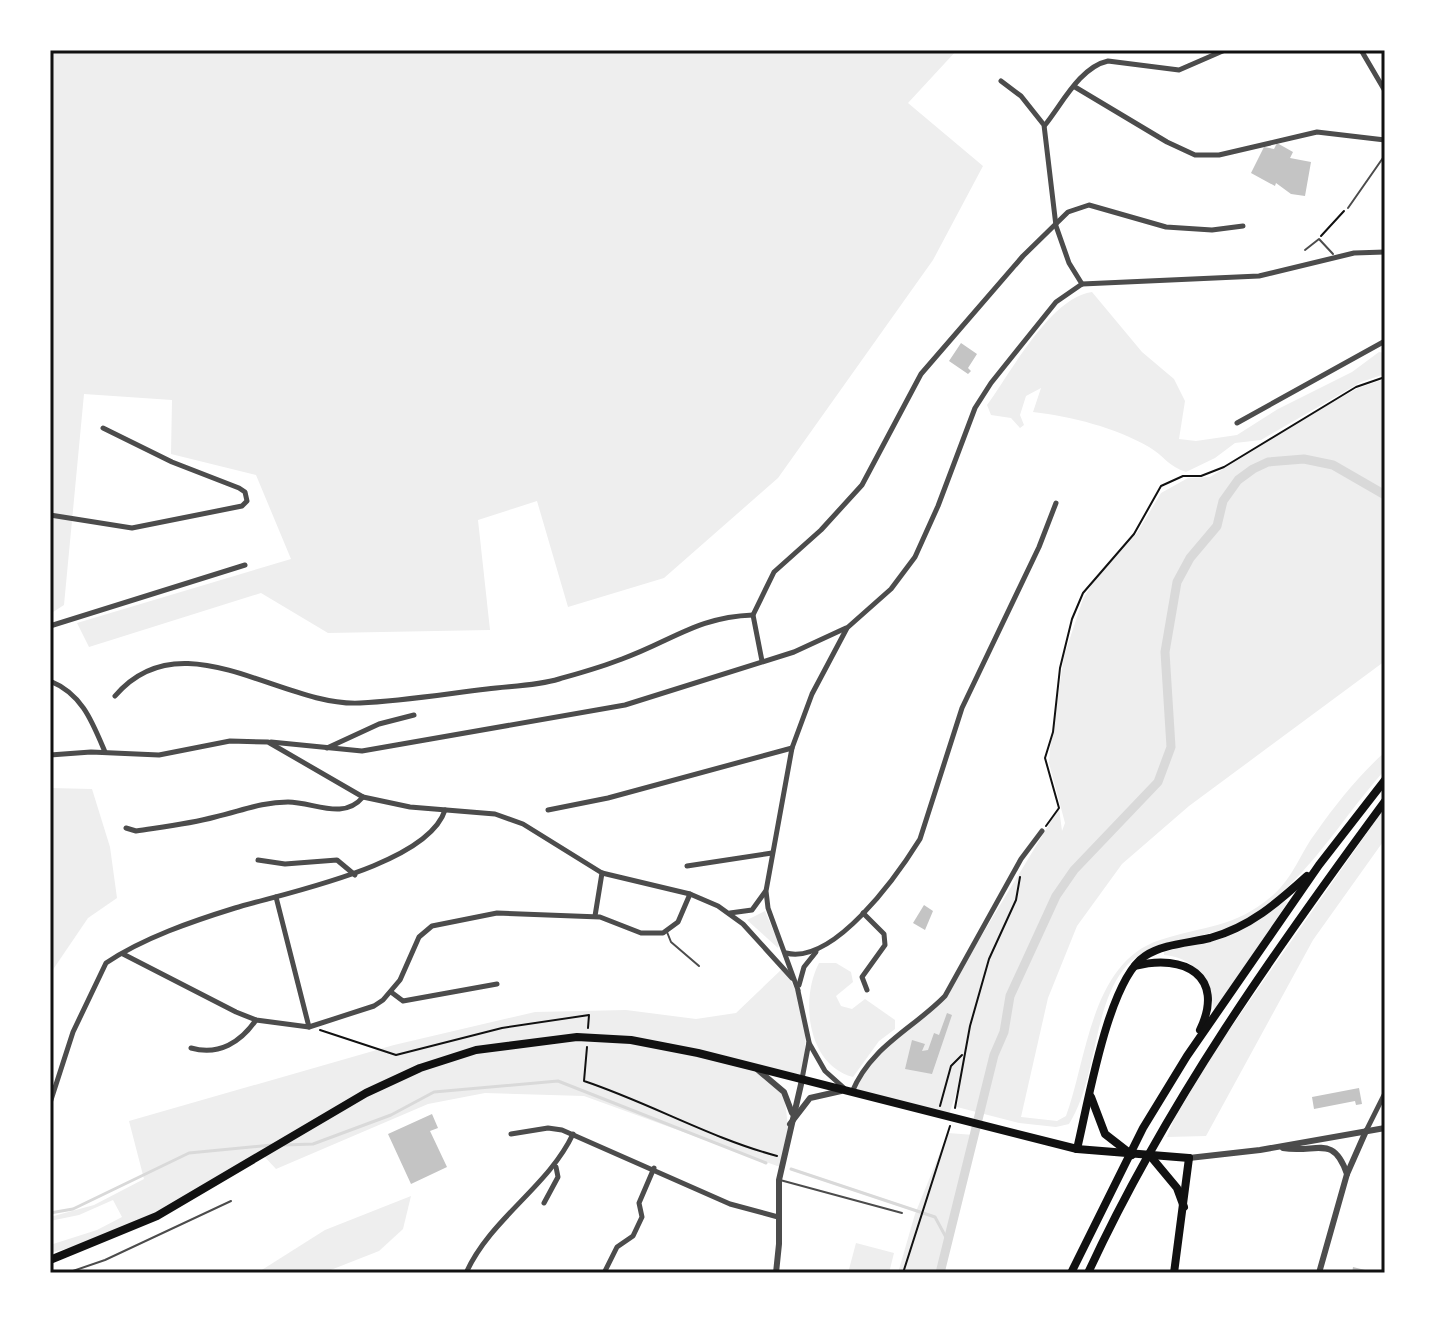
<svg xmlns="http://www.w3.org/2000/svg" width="1435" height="1323" viewBox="0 0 1435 1323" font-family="'Fira Sans',sans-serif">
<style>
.green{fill:#eee}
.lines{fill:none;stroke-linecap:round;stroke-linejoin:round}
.stream{stroke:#d9d9d9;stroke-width:3}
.canal{stroke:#d9d9d9;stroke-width:9}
.building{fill:#c4c4c4}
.path{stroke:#111;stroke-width:2}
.service{stroke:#4c4c4c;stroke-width:2}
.minor{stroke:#4c4c4c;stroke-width:5}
.tertiary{stroke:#4c4c4c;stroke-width:6}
.primary{stroke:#111;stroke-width:8}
.trunk{stroke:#111;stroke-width:8}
.neatline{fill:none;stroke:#111;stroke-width:3}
</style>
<rect width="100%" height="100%" fill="#fff"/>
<g class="green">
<path d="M50 50H957L908 103 983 166 933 260 778 478 664 578 568 607 537 501 478 520 490 630 328 633 261 593 89 647 77 623 291 559 256 475 171 454 172 400 84 394 64 605 50 614Z"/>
<path d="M1092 292 1142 352 1174 379 1185 401 1179 439 1196 441 1237 435 1278 409 1352 372 1379 352 1385 353V374L1361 382 1261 440 1235 443 1215 458 1186 472C1169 467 1163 455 1149 447 1114 427 1073 417 1033 412L1041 388 1026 396 1020 415 1024 425 1020 428 1011 418 991 415 987 405C1011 372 1051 297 1092 292Z"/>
<path d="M1385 379V661L1189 806 1122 864 1077 926 1048 998 1021 1117 1057 1121 1066 1116C1087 1059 1091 962 1160 940 1205 925 1233 929 1272 896 1294 877 1300 853 1317 831 1336 804 1360 774 1385 752V770C1337 823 1301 893 1234 925 1198 942 1149 936 1123 970 1092 1011 1097 1080 1069 1124L1056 1127 1019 1123 957 1107 960 1082 948 1117 852 1092 869 1063 945 996 1059 808 1062 831 1065 823 1049 763 1050 750 1064 656 1083 599 1094 581 1137 533 1161 493 1188 478 1210 477 1328 405 1358 388Z"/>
<path d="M50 788 92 789 110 847 117 898 88 918 52 971Z"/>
<path d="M1385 807V839L1313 940 1206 1136 1167 1137 1174 1119 1218 1046Z"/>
<path d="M1285 901 1288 902 1215 1010C1211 1004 1213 999 1210 991 1203 970 1187 957 1164 955V952L1237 933Z"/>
<path d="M765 911 779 944 778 948 747 920Z"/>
<path d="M819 963H836L851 972 853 982 836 996 841 1006 852 1009 865 999 895 1020V1029L879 1041 853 1077C807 1065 800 999 819 963Z"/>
<path d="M783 968C807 1003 809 1038 802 1080L760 1071 784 1092 788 1127 780 1167 584 1096 485 1093 428 1104 276 1169 262 1154 194 1196 80 1245 50 1253V1245L97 1230 122 1217 113 1200 79 1215 50 1221V1217L94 1205 144 1179 129 1121 394 1045 535 1012 626 1010 696 1019 736 1013Z"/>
<path d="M948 1133 974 1135 937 1273H898L915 1214Z"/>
<path d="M411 1196 403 1229 379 1251 323 1273H257L325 1230Z"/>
<path d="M856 1243 894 1253 889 1273H848Z"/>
</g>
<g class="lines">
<g class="stream">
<path d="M284 1145 313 1144 391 1115 434 1092 558 1081 766 1163"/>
<path d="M791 1169 935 1217 948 1241"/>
<path d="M50 1213 73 1209 189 1153 272 1145"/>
</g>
<path class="canal" d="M940 1273 994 1055 1004 1032 1010 996 1056 896 1074 870 1158 782 1171 747 1165 652 1177 582 1190 558 1217 526 1223 501 1238 480 1253 469 1268 462 1304 459 1333 465 1385 495"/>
</g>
<g class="building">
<path d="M1277 143 1293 152 1290 158 1311 162 1305 196 1291 194 1276 183 1275 186 1251 173 1264 147 1274 149Z"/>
<path d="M961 343 977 354 968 368 971 371 968 374 949 361Z"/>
<path d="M924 905 933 911 925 930 913 923Z"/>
<path d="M947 1013 952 1015 932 1074 905 1069 912 1040 925 1044 922 1051 928 1050 934 1033 939 1035Z"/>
<path d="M1359 1088 1362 1104 1356 1105 1355 1101 1314 1109 1312 1097Z"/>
<path d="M432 1114 438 1128 430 1131 447 1167 411 1184 388 1134Z"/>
<path d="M1353 1267 1373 1272V1273H1352Z"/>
</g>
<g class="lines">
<g class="path">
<path d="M1321 236 1344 211"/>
<path d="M1046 826 1059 808 1045 758 1053 732 1060 668 1072 619 1083 593 1134 534 1161 486 1183 476H1201L1224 467 1356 387 1385 377"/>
<path d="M320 1030 396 1055 502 1028 589 1015 588 1028"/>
<path d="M587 1047 584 1081C650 1103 710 1138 777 1156"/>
<path d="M940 1106 951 1066 962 1055"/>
<path d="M955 1108 970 1026 989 959 1016 900 1020 877"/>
<path d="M903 1273 950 1126"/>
</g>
<g class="service">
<path d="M1348 208 1385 155"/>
<path d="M1305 250 1319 239 1333 254"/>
<path d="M667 932 671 942 699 966"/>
<path d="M780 1180 902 1213"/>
<path d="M67 1273 105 1260 231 1201"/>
</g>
<g class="minor">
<path d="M1361 50 1385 91"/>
<path d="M1001 81 1021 96 1044 125 1056 226 1069 263 1082 284"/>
<path d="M1075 87 1167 142 1195 155H1219L1317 132 1385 140"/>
<path d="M1045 125C1062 104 1080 67 1108 61L1179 70 1225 50"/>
<path d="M1237 423 1385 341"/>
<path d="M50 515 132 528 242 506 247 501 245 492 239 488 172 462 103 428"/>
<path d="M50 626 245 565"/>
<path d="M762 661 753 615 774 572 821 530 862 485 921 374 1023 256 1068 212 1089 205 1166 227 1212 230 1243 226"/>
<path d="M50 681C82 694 92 721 105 752"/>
<path d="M115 696C182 617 281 707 360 703 402 701 445 694 487 689 510 686 536 686 559 679 580 673 602 667 622 659 672 641 697 617 753 615"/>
<path d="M271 742 362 751 625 705 794 652 846 628"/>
<path d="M327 748 379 724 414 715"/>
<path d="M50 755 91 752 159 755 230 741 268 742 363 797 410 807 495 814 523 824 602 873 690 894 718 906 743 924 792 978"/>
<path d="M548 810 608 798 792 748"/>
<path d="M126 828 136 831C162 827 189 824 215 817 241 811 262 802 288 802 314 802 343 821 363 797"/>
<path d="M258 860 285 864 337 860 355 875"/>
<path d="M687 866 772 853"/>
<path d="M276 897 309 1027"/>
<path d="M730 913 752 910 765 892"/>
<path d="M863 913 884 934 885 945 862 977 867 990"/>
<path d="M595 916 602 873"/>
<path d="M786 953C834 965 897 876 920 839L962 708 1039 547 1056 503"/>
<path d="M123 954 236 1012 256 1020 309 1027 374 1006 383 1000 400 980 419 937 432 926 497 913 600 917 641 933H663L678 922 690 894"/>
<path d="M799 985 804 967 816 952"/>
<path d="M798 990 768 908 766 891 792 748 812 694 847 628 891 589 915 557 938 506 975 408 991 383 1056 302 1082 284 1259 276 1354 253 1385 252"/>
<path d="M798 991 809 1042 802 1079"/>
<path d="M391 992 403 1001 497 984"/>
<path d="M809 1043 825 1071 844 1088"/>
<path d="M191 1048C219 1056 241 1042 256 1020"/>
<path d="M852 1092C871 1046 913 1029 945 996L1021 859 1042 831"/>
<path d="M50 1103 73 1032 106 963C143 938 193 921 235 908 284 893 428 865 445 810"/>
<path d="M1366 1131 1385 1093"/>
<path d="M511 1134 548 1128 562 1130 730 1204 778 1217"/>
<path d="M544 1203 558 1177 556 1167"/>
<path d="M466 1273C491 1218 548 1187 573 1134"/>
<path d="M604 1273 617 1247 633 1236 642 1217 639 1203 654 1168"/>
</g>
<g class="tertiary">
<path d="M758 1070 784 1092 792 1113"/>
<path d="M790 1124 810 1098 841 1091"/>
<path d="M1283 1148C1316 1154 1333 1133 1347 1174"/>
<path d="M1189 1158 1260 1150 1385 1128"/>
<path d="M776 1273 779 1244V1180L802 1080"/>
<path d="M1319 1273 1347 1174 1366 1131"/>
</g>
<path class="primary" d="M50 1260 157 1216 366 1093 420 1068 476 1050 577 1037 631 1040 698 1053 1077 1149 1189 1158"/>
<g class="trunk">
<path d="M1135 966C1184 953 1226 976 1200 1030"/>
<path d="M1091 1097 1105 1134 1132 1155"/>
<path d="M1077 1149C1088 1104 1108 980 1145 956 1163 944 1189 943 1210 938 1250 927 1277 903 1307 876"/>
<path d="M1152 1158 1177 1188 1184 1207"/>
<path d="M1071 1273 1143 1128 1187 1056 1319 865 1385 780"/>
<path d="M1088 1273C1167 1102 1274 952 1385 801"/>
<path d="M1174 1273 1189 1158"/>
</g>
</g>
<rect width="1435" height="1323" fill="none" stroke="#ffffff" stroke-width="104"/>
<rect x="52" y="52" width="1331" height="1219" class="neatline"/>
</svg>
